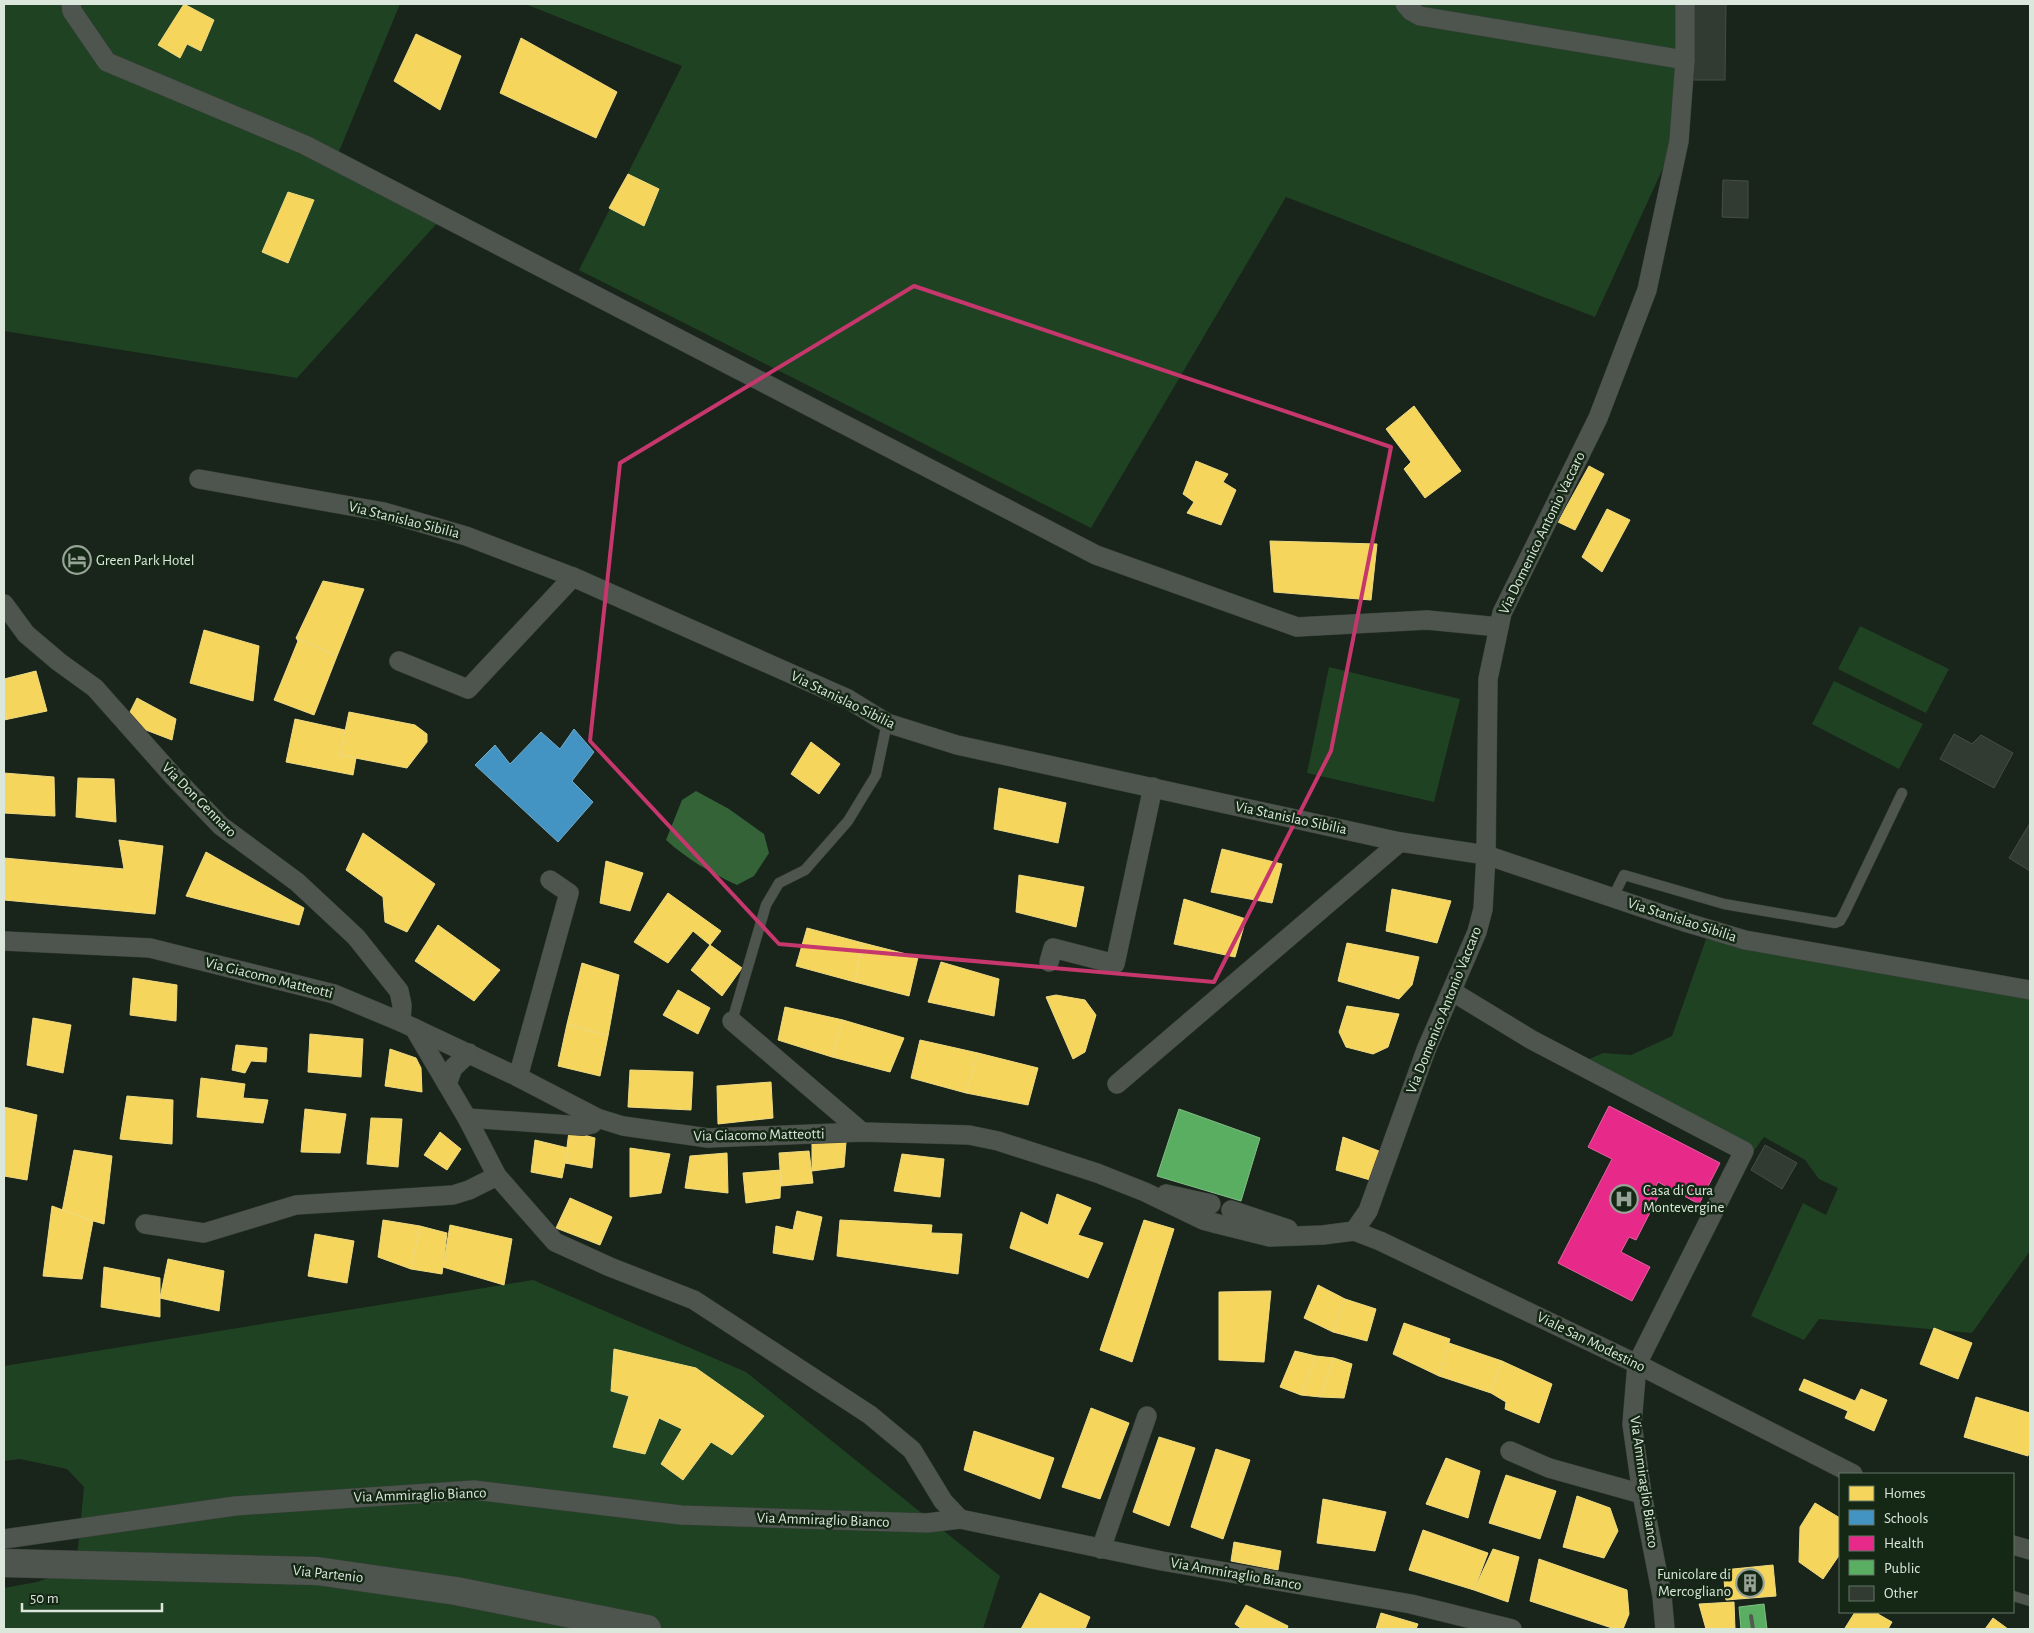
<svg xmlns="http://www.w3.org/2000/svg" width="2034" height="1633" viewBox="0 0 2034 1633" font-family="'Alegreya Sans',sans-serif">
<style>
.green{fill:#1f4222}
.water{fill:#346338}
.homes{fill:#f6d55c;stroke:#eeda82}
.schools{fill:#4393c3;stroke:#71acca}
.health{fill:#e7298a;stroke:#e362a2}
.public{fill:#5aae61;stroke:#81bf86}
.building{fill:#323b32;stroke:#454e45}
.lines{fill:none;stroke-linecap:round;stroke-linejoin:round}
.lane-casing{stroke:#384039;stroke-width:11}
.street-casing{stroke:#384039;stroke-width:20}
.secondary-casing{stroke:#384039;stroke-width:29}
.lane{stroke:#4e554e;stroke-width:10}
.street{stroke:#4e554e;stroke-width:19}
.secondary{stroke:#4e554e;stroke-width:28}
.rail{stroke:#525a52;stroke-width:4}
.marked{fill:none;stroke:#c6376e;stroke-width:4;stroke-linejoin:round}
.labels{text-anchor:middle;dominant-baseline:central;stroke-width:5;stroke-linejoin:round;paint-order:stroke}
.street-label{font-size:15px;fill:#dbe7db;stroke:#152816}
.poi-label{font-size:15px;fill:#dbe7db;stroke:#152816;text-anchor:start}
</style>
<rect width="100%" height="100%" fill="#19241a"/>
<g class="green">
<path d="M4 4H400L338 154 439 221 297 378 4 331Z"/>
<path d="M525 4H1679L1677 47 1669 155 1595 317 1286 197 1091 528 579 270 682 66Z"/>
<path d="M1860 626 1949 669 1926 713 1838 669Z"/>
<path d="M1329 667 1460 699 1434 802 1307 773Z"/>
<path d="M1834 681 1923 724 1899 769 1812 724Z"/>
<path d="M1706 939 2030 997V1251L1972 1333 1819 1319 1804 1340 1751 1316 1803 1203 1826 1215 1838 1188 1819 1179 1805 1160 1764 1137 1753 1152 1585 1061 1603 1053 1631 1055 1672 1036Z"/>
<path d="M533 1280 746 1372 1000 1576 983 1629H4V1588L37 1582 59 1574 77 1558 84 1487 67 1469 20 1459 4 1461V1366Z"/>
</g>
<path class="water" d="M696 791 729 809 764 834 769 853 754 876 737 885C711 873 687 859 666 840L682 800Z"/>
<g class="homes">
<path d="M184 4 214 20 201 51 187 44 180 58 158 45Z"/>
<path d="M416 34 461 56 440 110 394 81Z"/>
<path d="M521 38 617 92 596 138 500 93Z"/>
<path d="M628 174 659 189 644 226 609 208Z"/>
<path d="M288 192 314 200 288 263 262 252Z"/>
<path d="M1414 406 1461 471 1425 498 1404 469 1411 462 1386 429Z"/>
<path d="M1196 461 1228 474 1223 482 1236 490 1221 525 1187 513 1194 502 1183 494Z"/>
<path d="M1589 466 1604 474 1575 530 1558 522Z"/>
<path d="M1607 509 1630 520 1602 572 1582 557Z"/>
<path d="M1270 541 1377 544 1371 600 1274 592Z"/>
<path d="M323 581 364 589 337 656 296 638Z"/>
<path d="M204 630 259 646 253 701 190 683Z"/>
<path d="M296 638 337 656 314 715 274 700 298 641Z"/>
<path d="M36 671 47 711 4 720V679Z"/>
<path d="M137 698 176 719 172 740 125 722Z"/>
<path d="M349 712 415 725 427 734V742L407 768 340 755Z"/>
<path d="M295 719 345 730 340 755 356 758 353 775 286 762Z"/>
<path d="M811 742 840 764 819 794 791 774Z"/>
<path d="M4 773 54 777 55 816 4 813Z"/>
<path d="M78 778 114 779 116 822 76 817Z"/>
<path d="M999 788 1066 803 1058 843 994 829Z"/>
<path d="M363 833 435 884 407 932 385 922 383 897 346 870Z"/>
<path d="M119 840 163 846 155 914 4 900V858L124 869Z"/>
<path d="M1222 849 1282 864 1272 903 1211 892Z"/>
<path d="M206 852 304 908 299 925 186 896Z"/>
<path d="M606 861 643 873 630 911 600 903Z"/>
<path d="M1019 875 1084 887 1076 927 1016 912Z"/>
<path d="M1392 889 1451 901 1437 943 1386 931Z"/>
<path d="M668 893 721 931 710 945 693 931 668 963 634 942Z"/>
<path d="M1184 899 1246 919 1235 957 1174 944Z"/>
<path d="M438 925 500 970 474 1001 415 961Z"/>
<path d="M807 928 863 943 855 982 796 966Z"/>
<path d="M863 943 918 957 909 996 855 982Z"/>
<path d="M1347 943 1419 957 1412 985 1399 999 1338 981Z"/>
<path d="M710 945 742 968 722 996 691 970Z"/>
<path d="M941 962 999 979 994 1016 928 1002Z"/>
<path d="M582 963 619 975 608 1036 567 1024Z"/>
<path d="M133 978 177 985 176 1021 130 1015Z"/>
<path d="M678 990 710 1008 698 1034 663 1015Z"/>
<path d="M1056 995 1085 1000 1096 1015 1085 1052 1073 1059 1046 997Z"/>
<path d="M1347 1006 1399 1014 1388 1047 1373 1054 1346 1047 1339 1032Z"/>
<path d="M785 1007 843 1020 832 1057 778 1040Z"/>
<path d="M33 1018 71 1025 63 1073 27 1065Z"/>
<path d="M843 1020 904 1038 890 1072 832 1057Z"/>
<path d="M567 1024 608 1036 600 1076 558 1066Z"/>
<path d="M310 1034 363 1039 361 1077 308 1072Z"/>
<path d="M920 1040 978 1053 966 1093 911 1078Z"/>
<path d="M236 1045 267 1048 266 1062 251 1061 245 1073 232 1070Z"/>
<path d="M390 1049 416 1058 421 1068 422 1092 385 1086Z"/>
<path d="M978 1053 1038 1068 1028 1105 966 1093Z"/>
<path d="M630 1070 693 1072 691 1110 628 1107Z"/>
<path d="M201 1078 245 1084 243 1098 268 1100 263 1123 197 1117Z"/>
<path d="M771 1082 773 1118 718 1124 717 1086Z"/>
<path d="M127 1096 173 1100 172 1144 120 1139Z"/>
<path d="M4 1107 37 1115 27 1180 4 1176Z"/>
<path d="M305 1109 346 1114 340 1153 301 1152Z"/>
<path d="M371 1118 402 1119 398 1167 367 1164Z"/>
<path d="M569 1131 595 1138 592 1168 565 1163Z"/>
<path d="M440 1132 461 1149 447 1170 424 1155Z"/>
<path d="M1343 1137 1379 1151 1370 1180 1336 1170Z"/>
<path d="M535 1140 568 1148 562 1178 531 1172Z"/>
<path d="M812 1142H846L844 1167 812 1171Z"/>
<path d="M630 1148 670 1154 661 1193 630 1197Z"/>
<path d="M74 1150 112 1156 104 1224 62 1212Z"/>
<path d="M809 1151 813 1183 781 1186 779 1153Z"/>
<path d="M727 1153 728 1193 685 1188 690 1156Z"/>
<path d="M902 1154 944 1159 940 1197 894 1191Z"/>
<path d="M781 1170 780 1198 746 1203 743 1173Z"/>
<path d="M1057 1194 1091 1208 1078 1235 1103 1243 1088 1278 1010 1248 1021 1212 1048 1225Z"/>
<path d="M570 1198 612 1217 600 1245 556 1228Z"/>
<path d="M52 1206 93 1221 82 1279 43 1276Z"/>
<path d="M797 1211 822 1217 813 1260 773 1253 776 1226 793 1230Z"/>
<path d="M383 1220 420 1226 411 1269 378 1257Z"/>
<path d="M840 1220 932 1225 931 1233 962 1234 958 1274 837 1256Z"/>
<path d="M1144 1220 1174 1229 1132 1362 1100 1350Z"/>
<path d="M450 1225 512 1239 504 1285 443 1267Z"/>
<path d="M420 1226 447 1233 442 1274 411 1269Z"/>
<path d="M315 1234 354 1241 347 1283 308 1276Z"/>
<path d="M168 1259 224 1271 219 1311 160 1298Z"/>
<path d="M104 1267 160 1278V1317L101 1307Z"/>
<path d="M1318 1285 1345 1299 1333 1332 1304 1318Z"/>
<path d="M1271 1291 1264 1362 1219 1360V1292Z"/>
<path d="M1345 1299 1376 1309 1367 1341 1333 1332Z"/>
<path d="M1404 1323 1450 1339 1439 1376 1393 1354Z"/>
<path d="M1934 1328 1972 1343 1958 1379 1920 1364Z"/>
<path d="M1449 1343 1502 1361 1491 1393 1439 1376Z"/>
<path d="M614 1349 696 1368 764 1416 732 1455 711 1442 683 1480 661 1464 682 1429 659 1418 645 1454 613 1447 629 1396 611 1391Z"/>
<path d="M1295 1351 1316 1356 1301 1395 1280 1387Z"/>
<path d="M1316 1356 1334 1358 1320 1397 1301 1395Z"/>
<path d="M1334 1358 1352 1364 1344 1398 1320 1397Z"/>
<path d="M1502 1361 1552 1384 1539 1423 1505 1409 1506 1402 1491 1393Z"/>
<path d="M1804 1379 1855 1401 1861 1389 1887 1400 1874 1431 1845 1418 1848 1411 1799 1390Z"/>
<path d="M1976 1397 2030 1413V1448L2028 1456 1964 1437Z"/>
<path d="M1091 1408 1129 1423 1100 1499 1062 1487Z"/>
<path d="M974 1431 1054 1458 1040 1499 964 1470Z"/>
<path d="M1159 1437 1195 1448 1169 1526 1133 1512Z"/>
<path d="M1216 1449 1250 1460 1223 1539 1191 1527Z"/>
<path d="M1446 1458 1480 1471 1468 1518 1426 1504Z"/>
<path d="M1506 1475 1556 1491 1540 1539 1489 1523Z"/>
<path d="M1577 1496 1610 1508 1618 1531 1604 1558 1563 1547Z"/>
<path d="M1323 1499 1386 1512 1375 1551 1317 1543Z"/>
<path d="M1815 1503 1840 1518V1554L1823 1579 1799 1562 1800 1527Z"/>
<path d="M1423 1530 1488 1553 1474 1590 1409 1570Z"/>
<path d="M1234 1542 1281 1551 1278 1570 1231 1561Z"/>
<path d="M1493 1549 1519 1557 1508 1602 1474 1590Z"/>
<path d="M1539 1559 1627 1590 1629 1614 1623 1629H1615L1530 1601Z"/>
<path d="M1773 1565 1776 1596 1726 1600 1723 1570Z"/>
<path d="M1040 1593 1090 1617 1085 1629H1021Z"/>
<path d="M1734 1602 1735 1629H1706L1699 1604Z"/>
<path d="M1246 1605 1288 1626 1287 1629H1242L1235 1624Z"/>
<path d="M1855 1612H1879L1878 1614 1892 1622 1888 1629H1846L1845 1628Z"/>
<path d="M1381 1613 1418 1624 1416 1629H1376Z"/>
<path d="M1993 1618 2008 1629H1985Z"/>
</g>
<path class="schools" d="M574 729 594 752 572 781 593 802 558 842 475 765 495 745 510 764 541 732 560 749Z"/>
<path class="health" d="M1609 1106 1720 1163 1699 1204 1658 1182 1653 1192 1659 1195 1636 1240 1629 1237 1621 1252 1650 1267 1632 1301 1558 1263 1612 1159 1588 1147Z"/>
<g class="public">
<path d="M1179 1109 1260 1138 1241 1201 1157 1176Z"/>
<path d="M1764 1604 1767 1629H1741L1739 1607Z"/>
</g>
<g class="building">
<path d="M1690 4H1726L1725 80H1689Z"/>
<path d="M1723 180 1748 181V218L1722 217Z"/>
<path d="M1954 734 1972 744 1981 735 2013 753 1994 788 1940 759Z"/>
<path d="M2030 823V871L2009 858Z"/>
<path d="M1765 1145 1797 1163 1782 1189 1751 1170Z"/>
</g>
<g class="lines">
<defs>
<g id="lane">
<path d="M1613 897 1624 875 1724 904 1835 923 1840 921 1844 914 1902 793"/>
<path d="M732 1021 766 905 779 883 805 870 848 821 876 775 887 723"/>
<path d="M2013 1596 2030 1601"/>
</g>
<g id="street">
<path d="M71 4 72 11 107 62 305 145 1096 555 1297 627 1427 620 1499 627"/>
<path d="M1405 4 1411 11 1420 16 1685 60"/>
<path d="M199 479 384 512 466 536 573 577"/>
<path d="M4 604 26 634 59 662 95 688 174 777 221 826 297 882 356 937 399 991 402 1005 401 1022"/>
<path d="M399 661 468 689 573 577 848 699 887 723 957 745 1400 842 1486 855 1688 923 1745 940 2030 990"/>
<path d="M4 941 150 948 334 994 401 1022 518 1077 597 1118 623 1126 708 1138 862 1132 969 1135 998 1141 1097 1173 1145 1192 1203 1220 1214 1223 1270 1237 1323 1235 1354 1231 1380 1241 1637 1364 1853 1474"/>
<path d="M1049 962 1053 948 1115 964 1153 787"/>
<path d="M1453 992 1532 1040 1744 1151 1637 1364 1632 1424 1642 1494 1662 1596 1665 1629"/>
<path d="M732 1021 862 1132"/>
<path d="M414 1028 467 1118 497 1176 555 1242 610 1267 694 1300 870 1415 912 1450 943 1501 960 1519"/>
<path d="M518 1077 569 893 550 880"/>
<path d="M447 1084 453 1068 469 1053"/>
<path d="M1117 1084 1400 842"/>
<path d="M467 1118 583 1126 592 1124 597 1118"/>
<path d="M1166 1194 1211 1204"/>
<path d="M1231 1210 1288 1229"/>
<path d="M145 1224 204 1233 296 1205 453 1195 469 1190 497 1176"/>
<path d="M1354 1231 1368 1211 1426 1050 1477 932 1483 909 1486 855 1488 679 1502 613 1598 418 1647 290 1679 141 1685 60V4"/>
<path d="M1510 1451 1549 1468 1642 1494"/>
<path d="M4 1539 235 1506 474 1490 681 1515 927 1523 960 1519 1162 1561 1411 1604 1512 1629"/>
<path d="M2013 1545 2030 1550"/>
<path d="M1101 1549 1147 1416"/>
</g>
<path id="secondary" d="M4 1563 317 1571 456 1591 647 1629"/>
</defs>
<use href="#lane" class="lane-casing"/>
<use href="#street" class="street-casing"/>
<use href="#secondary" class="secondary-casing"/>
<use href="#lane" class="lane"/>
<use href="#street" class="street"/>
<use href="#secondary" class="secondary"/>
<path class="rail" d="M1751 1616 1753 1629"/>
</g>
<path class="marked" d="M914 286 1391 447 1331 751 1214 982 779 944 590 741 620 463Z"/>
<defs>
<symbol id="hotel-ring" viewBox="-11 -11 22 22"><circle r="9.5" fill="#152816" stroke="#97a397" stroke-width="1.5"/><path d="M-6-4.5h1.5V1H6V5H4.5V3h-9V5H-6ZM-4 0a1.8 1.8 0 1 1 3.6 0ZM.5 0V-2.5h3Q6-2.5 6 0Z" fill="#97a397"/></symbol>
<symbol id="hospital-ring" viewBox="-11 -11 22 22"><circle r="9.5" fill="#152816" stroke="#97a397" stroke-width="1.5"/><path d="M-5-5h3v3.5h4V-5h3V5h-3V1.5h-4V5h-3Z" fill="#97a397"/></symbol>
<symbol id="building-ring" viewBox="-11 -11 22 22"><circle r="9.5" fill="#152816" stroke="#97a397" stroke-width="1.5"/><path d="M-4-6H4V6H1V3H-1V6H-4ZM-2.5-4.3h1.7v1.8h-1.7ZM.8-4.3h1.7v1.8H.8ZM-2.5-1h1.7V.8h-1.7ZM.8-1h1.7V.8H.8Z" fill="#97a397"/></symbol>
</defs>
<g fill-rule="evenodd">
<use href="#hotel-ring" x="61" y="544" width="32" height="32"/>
<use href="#hospital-ring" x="1608" y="1183" width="32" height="32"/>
<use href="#building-ring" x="1734" y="1567" width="32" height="32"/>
</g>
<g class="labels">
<g class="street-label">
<text transform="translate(404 520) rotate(14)">Via Stanislao Sibilia</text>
<text transform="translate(1542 533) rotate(-64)">Via Domenico Antonio Vaccaro</text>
<text transform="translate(843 700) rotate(26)">Via Stanislao Sibilia</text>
<text transform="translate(199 800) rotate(45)">Via Don Gennaro</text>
<text transform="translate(1291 818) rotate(12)">Via Stanislao Sibilia</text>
<text transform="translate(1682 920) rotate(18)">Via Stanislao Sibilia</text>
<text transform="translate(269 978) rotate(14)">Via Giacomo Matteotti</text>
<text transform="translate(1444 1010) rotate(-68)">Via Domenico Antonio Vaccaro</text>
<text transform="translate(759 1135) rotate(-1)">Via Giacomo Matteotti</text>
<text transform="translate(1591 1342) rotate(26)">Viale San Modestino</text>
<text transform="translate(1644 1482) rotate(82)">Via Ammiraglio Bianco</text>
<text transform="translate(420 1495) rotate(-2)">Via Ammiraglio Bianco</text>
<text transform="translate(823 1520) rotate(2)">Via Ammiraglio Bianco</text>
<text transform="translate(328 1574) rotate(6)">Via Partenio</text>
<text transform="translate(1236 1574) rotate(10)">Via Ammiraglio Bianco</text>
</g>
<g class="poi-label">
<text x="96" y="560">Green Park Hotel</text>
<text x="1643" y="1190">Casa di Cura<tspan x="1643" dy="17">Montevergine</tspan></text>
<text x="1731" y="1574" text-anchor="end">Funicolare di<tspan x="1731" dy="17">Mercogliano</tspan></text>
</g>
</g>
<rect width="2034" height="1633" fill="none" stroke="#dbe7db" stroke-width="10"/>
<rect x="1839" y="1473" width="175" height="140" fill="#152816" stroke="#647465"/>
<rect x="1849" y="1486" width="25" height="15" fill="#f6d55c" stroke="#647465"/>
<text x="1884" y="1498" font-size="15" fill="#dbe7db">Homes</text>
<rect x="1849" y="1510" width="25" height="15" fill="#4393c3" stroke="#647465"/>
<text x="1884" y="1523" font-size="15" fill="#dbe7db">Schools</text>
<rect x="1849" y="1536" width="25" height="15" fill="#e7298a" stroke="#647465"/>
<text x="1884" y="1548" font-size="15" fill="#dbe7db">Health</text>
<rect x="1849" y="1560" width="25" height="15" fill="#5aae61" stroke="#647465"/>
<text x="1884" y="1573" font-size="15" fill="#dbe7db">Public</text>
<rect x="1849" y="1586" width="25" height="15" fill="#323b32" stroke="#647465"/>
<text x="1884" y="1598" font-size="15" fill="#dbe7db">Other</text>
<path d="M22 1603v8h140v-8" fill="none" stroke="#dbe7db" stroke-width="2.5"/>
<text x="30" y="1603" font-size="15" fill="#dbe7db" stroke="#152816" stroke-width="4" paint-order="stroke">50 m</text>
</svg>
